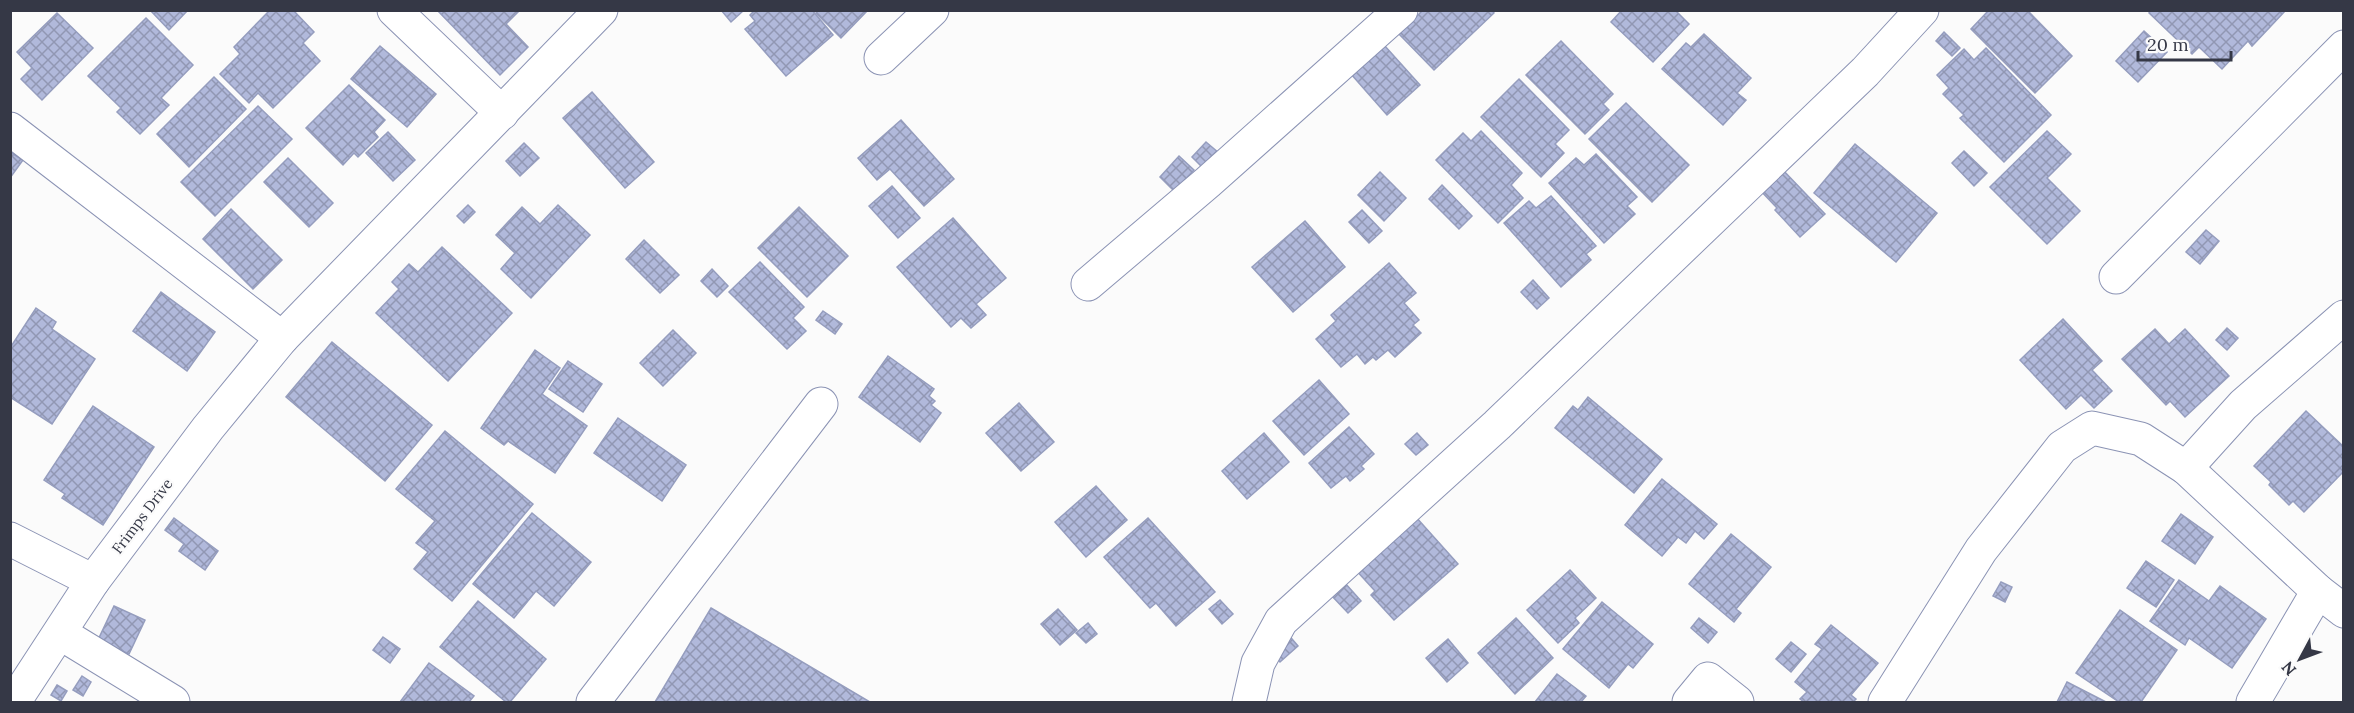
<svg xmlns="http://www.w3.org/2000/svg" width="2354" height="713" viewBox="0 0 2354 713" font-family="Lora,serif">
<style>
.building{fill:url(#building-cross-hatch);stroke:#959dbe;stroke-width:1.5}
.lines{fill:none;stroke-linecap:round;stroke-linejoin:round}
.minor-casing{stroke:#8b93b4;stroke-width:35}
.minor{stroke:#fff;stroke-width:33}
.labels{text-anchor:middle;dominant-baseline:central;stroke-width:4.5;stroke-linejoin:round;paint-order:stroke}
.street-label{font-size:15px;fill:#353846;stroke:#fbfbfb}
</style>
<defs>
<pattern id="building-cross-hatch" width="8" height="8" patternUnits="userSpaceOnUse" patternTransform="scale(1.5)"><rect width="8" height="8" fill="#b1b9db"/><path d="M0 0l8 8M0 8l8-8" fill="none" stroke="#9197b3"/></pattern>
</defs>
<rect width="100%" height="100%" fill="#fbfbfb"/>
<g class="building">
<path d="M150 10H188L169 30Z"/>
<path d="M270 10H293L314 32 303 43 320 61 273 108 258 93 249 103 220 74 240 54 234 47Z"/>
<path d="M437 10H520L506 24 528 47 500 75Z"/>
<path d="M721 10H744L731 22Z"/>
<path d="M755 10H812L833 35 786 76 745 29 755 21 750 15Z"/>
<path d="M819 10H868L841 38 816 13Z"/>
<path d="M1423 10H1492L1494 13 1434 70 1399 34Z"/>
<path d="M1622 10H1675L1689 24 1653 62 1611 22Z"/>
<path d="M1989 10H2027L2072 56 2035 93 1971 29Z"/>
<path d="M2151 10H2286L2252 46 2248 41 2222 69 2199 47 2192 54 2149 13Z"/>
<path d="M57 13 93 48 42 100 21 79 32 68 17 52Z"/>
<path d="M146 18 193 65 161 98 169 105 140 134 117 112 121 108 88 76Z"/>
<path d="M2144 31 2167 52 2138 82 2116 61Z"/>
<path d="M1944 32 1960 48 1952 56 1936 41Z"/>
<path d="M1704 34 1751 78 1737 93 1746 100 1723 125 1662 69 1686 43 1691 47Z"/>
<path d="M1561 41 1613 94 1603 104 1609 110 1585 134 1526 75Z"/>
<path d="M1384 45 1420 85 1387 115 1351 74Z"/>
<path d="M380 46 436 94 407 127 351 79Z"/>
<path d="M1986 48 2051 115 2004 162 1960 118 1964 115 1943 94 1949 88 1937 75 1964 49 1974 60Z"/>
<path d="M214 77 246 109 189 167 157 134Z"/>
<path d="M1519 79 1569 130 1555 144 1564 153 1541 177 1481 117Z"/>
<path d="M349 85 385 120 374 132 378 137 358 157 354 153 343 165 306 128Z"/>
<path d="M592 92 654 162 625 188 563 118Z"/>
<path d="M1626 103 1689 165 1652 202 1589 139Z"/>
<path d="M258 106 292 139 215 216 181 182Z"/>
<path d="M901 120 954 179 924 206 890 169 877 180 858 158Z"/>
<path d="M1481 131 1522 173 1511 185 1523 198 1498 223 1436 160 1463 133 1471 141Z"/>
<path d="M2047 131 2071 154 2047 178 2080 211 2047 244 1990 187Z"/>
<path d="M388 132 415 160 393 181 366 153Z"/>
<path d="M1206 142 1219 153 1204 169 1192 157Z"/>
<path d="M524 143 539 158 520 176 506 161Z"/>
<path d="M1855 144 1937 213 1896 262 1814 193Z"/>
<path d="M1964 151 1987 173 1974 186 1952 163Z"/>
<path d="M10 152 23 160 10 178Z"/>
<path d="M1596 154 1637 197 1627 206 1635 214 1604 243 1549 183 1576 158 1584 165Z"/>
<path d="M1179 156 1194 170 1174 191 1160 177Z"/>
<path d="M288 158 333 203 309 227 264 182Z"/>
<path d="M1781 168 1825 214 1800 237 1775 210 1777 208 1759 189Z"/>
<path d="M1380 172 1406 198 1384 221 1358 195Z"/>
<path d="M1442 185 1472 216 1459 229 1429 199Z"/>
<path d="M892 186 920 218 898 238 869 206Z"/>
<path d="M1551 196 1596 246 1586 254 1591 260 1561 287 1504 223 1529 201 1536 208Z"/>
<path d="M468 205 475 212 464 223 457 216Z"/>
<path d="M558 205 590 235 531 298 501 269 515 253 496 235 522 207 540 224Z"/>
<path d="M799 207 848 256 807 297 758 248Z"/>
<path d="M231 209 282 260 253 289 203 239Z"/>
<path d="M1362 210 1382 231 1369 243 1349 222Z"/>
<path d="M953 218 1006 278 976 304 986 315 971 328 961 318 951 327 897 267Z"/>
<path d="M1305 221 1345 267 1293 312 1252 267Z"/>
<path d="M2206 230 2219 241 2200 264 2186 252Z"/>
<path d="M644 240 679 275 660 293 626 259Z"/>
<path d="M442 247 512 313 448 381 376 313 399 289 392 282 409 264 418 272Z"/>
<path d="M760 262 804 307 793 318 806 331 787 349 729 292Z"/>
<path d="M1389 263 1416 293 1404 303 1419 320 1413 325 1421 333 1395 357 1388 350 1376 360 1373 357 1365 364 1357 354 1341 367 1316 339 1336 321 1331 315Z"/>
<path d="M712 269 728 286 717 297 701 281Z"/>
<path d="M1533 280 1549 298 1537 309 1521 292Z"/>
<path d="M161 292 215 332 187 371 133 331Z"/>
<path d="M36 308 56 322 52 329 95 359 52 424 10 397V348Z"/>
<path d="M823 311 842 324 835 334 816 320Z"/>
<path d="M2063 319 2102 361 2092 370 2112 391 2094 408 2081 395 2066 409 2020 360Z"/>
<path d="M2227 328 2238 338 2227 350 2216 340Z"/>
<path d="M2155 329 2169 344 2185 329 2229 376 2185 417 2170 401 2166 405 2122 359Z"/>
<path d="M673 330 696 353 663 386 640 363Z"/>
<path d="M332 342 432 425 385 481 286 397Z"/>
<path d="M535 350 560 368 542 394 587 426 555 473 508 441 504 445 481 428Z"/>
<path d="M888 356 934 389 929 396 935 401 931 405 941 413 920 442 859 397Z"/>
<path d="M568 361 602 384 583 412 549 389Z"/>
<path d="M1319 380 1349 414 1304 455 1273 421Z"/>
<path d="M1588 397 1662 459 1634 493 1555 428 1573 406 1578 410Z"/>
<path d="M1019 403 1054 442 1021 471 986 433Z"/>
<path d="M93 406 154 447 103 525 62 498 65 494 44 480Z"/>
<path d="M2306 411 2344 447V471L2304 512 2293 501 2289 505 2269 485 2271 482 2254 466Z"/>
<path d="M618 418 686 465 662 501 594 453Z"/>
<path d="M1349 427 1374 454 1361 466 1364 469 1350 481 1346 476 1331 488 1309 463Z"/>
<path d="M445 431 533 504 452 601 414 569 428 552 416 543 435 521 396 489Z"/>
<path d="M1264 433 1289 462 1247 499 1222 471Z"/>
<path d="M1417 433 1428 445 1416 455 1405 444Z"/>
<path d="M1662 479 1717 524 1704 539 1695 531 1686 543 1678 537 1662 556 1625 525Z"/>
<path d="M1096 486 1127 520 1086 557 1055 522Z"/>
<path d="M532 513 591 562 554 606 536 591 514 618 473 584Z"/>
<path d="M2181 514 2213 537 2195 564 2162 541Z"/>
<path d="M1415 516 1458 564 1394 620 1371 595 1375 591 1355 569Z"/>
<path d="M174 518 218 551 205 570 179 551 184 544 165 530Z"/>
<path d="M1148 518 1215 592 1176 626 1156 603 1150 608 1104 557Z"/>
<path d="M1731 534 1771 567 1736 609 1741 613 1734 622 1689 584Z"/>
<path d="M2146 561 2174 580 2156 607 2127 588Z"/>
<path d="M1570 570 1596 598 1575 618 1579 623 1558 643 1527 610Z"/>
<path d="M2179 580 2209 601 2220 586 2266 619 2232 668 2189 638 2185 645 2150 621Z"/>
<path d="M2001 582 2012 587 2005 602 1993 596Z"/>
<path d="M1345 583 1361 601 1348 613 1331 595Z"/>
<path d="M1220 600 1233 614 1222 624 1209 609Z"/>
<path d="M478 601 546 659 510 702H506L440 647Z"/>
<path d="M1602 602 1653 644 1633 668 1628 664 1609 688 1563 649Z"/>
<path d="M114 606 145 620 129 654 98 640Z"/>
<path d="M711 608 870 702H655Z"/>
<path d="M1058 609 1077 630 1060 645 1041 624Z"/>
<path d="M2120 610 2177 650 2141 702H2119L2076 673Z"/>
<path d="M1516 618 1553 658 1515 694 1478 653Z"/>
<path d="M1699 618 1717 632 1708 643 1691 628Z"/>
<path d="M1088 623 1097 634 1086 643 1076 633Z"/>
<path d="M1831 625 1878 663 1851 695 1856 699 1853 702H1804L1800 699 1807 692 1795 682 1822 649 1815 644Z"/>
<path d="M1286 632 1298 646 1280 662 1268 648Z"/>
<path d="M383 637 400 649 390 663 373 650Z"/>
<path d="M1448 639 1468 663 1447 682 1426 658Z"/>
<path d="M1791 642 1806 654 1791 672 1776 659Z"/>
<path d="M429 663 474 696 469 702H400Z"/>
<path d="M1557 674 1586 696 1581 702H1535Z"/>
<path d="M82 676 91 682 83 696 73 690Z"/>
<path d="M2067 682 2106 702H2057Z"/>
<path d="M57 685 67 691 61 701 51 695Z"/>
</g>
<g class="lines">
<defs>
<g id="minor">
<path d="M394 10 502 113"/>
<path d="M881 58 932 10"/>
<path d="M10 129 282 338"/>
<path d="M2116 277 2344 47"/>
<path d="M1088 284 1208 182 1401 10"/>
<path d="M2344 317 2243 405 2186 468 2318 591 2344 611"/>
<path d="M10 539 93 581"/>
<path d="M60 633 173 702"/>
<path d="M14 702 93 581 208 428 282 338 601 10"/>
<path d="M593 702 821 404"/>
<path d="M1249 702 1258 663 1281 621 1497 425 1865 72 1922 10"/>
<path d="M1689 702 1708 679 1737 702"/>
<path d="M1885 702 1981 550 2062 447 2092 428 2141 439 2186 468"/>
<path d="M2253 702 2318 591"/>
</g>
</defs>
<use href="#minor" class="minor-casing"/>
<use href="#minor" class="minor"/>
</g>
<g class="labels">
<g class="street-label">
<text transform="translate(142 516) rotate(-53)">Frimps Drive</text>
</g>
</g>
<rect width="2354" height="713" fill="none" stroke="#353846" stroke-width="24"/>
<g transform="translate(2300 659) rotate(229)" stroke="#fbfbfb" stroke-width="4.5" paint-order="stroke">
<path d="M0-4.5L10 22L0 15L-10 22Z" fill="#353846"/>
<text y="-9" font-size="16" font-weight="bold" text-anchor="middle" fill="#353846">N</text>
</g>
<path d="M2138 51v9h93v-9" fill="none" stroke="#353846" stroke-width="3"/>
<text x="2147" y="51" font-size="18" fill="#353846" stroke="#fbfbfb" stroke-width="4.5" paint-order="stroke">20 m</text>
</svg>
